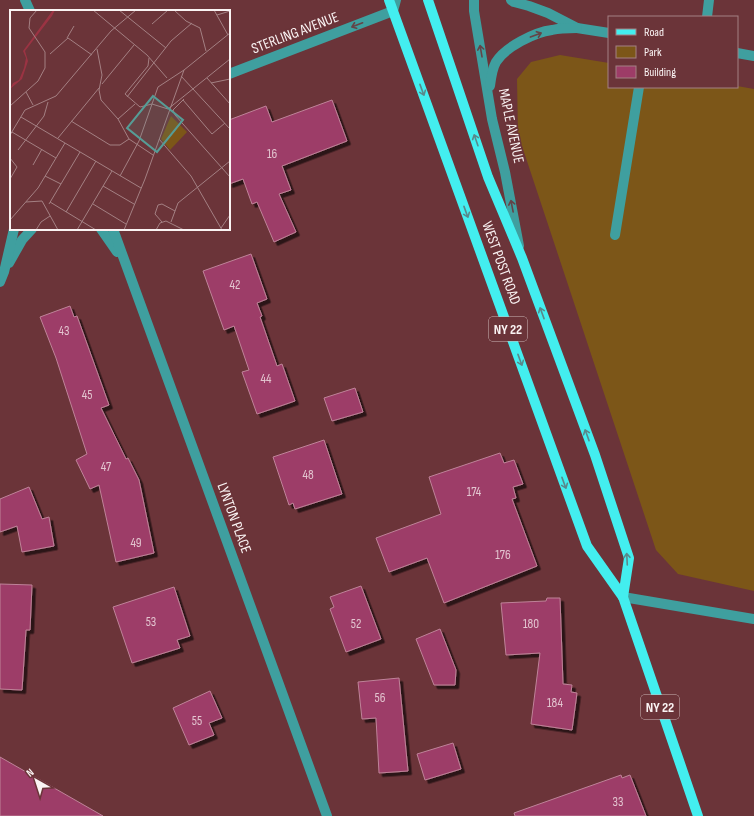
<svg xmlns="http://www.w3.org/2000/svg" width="754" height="816" viewBox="0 0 754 816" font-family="'Sofia Sans Condensed',sans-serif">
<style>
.green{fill:#7c5618}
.building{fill:#9d3c67;stroke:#bf8399;filter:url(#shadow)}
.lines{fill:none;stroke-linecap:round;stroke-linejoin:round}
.minor{stroke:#3f9f9f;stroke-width:10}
.major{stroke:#43eeef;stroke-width:10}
.oneway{stroke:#644448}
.oneway2{stroke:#59888b}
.labels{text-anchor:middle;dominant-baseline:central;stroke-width:3;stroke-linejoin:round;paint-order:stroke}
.number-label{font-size:13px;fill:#e3c5d0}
.shield{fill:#6b3439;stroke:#cfbabb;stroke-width:1}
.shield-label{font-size:14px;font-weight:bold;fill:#faf3f3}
.street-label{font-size:15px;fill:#faf3f3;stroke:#6b3439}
.inset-road{fill:none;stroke:#a48083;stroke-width:1}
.view{fill:#569c96;fill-opacity:0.15;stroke:#569c96;stroke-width:2}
.inset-edge{fill:none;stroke:#faf3f3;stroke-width:2}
</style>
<defs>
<filter id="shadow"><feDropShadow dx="3.5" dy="3.5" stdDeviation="0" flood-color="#0009"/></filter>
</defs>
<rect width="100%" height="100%" fill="#6b3439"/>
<path class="green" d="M560 55 609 63V87H737V86L754 89V591L678 574 656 550 518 134 517 79 531 62Z"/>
<g class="building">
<path d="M332 100 347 141 282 166 291 190 279 194 296 232 274 242 257 202 252 204 243 179 229 184V120L266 106 272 122Z"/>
<path d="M251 254 267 299 257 303 262 316 260 317 277 366 282 364 295 401 257 414 242 372 249 370 234 326 224 330 203 271Z"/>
<path d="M70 306 74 317 77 316 109 405 101 408 126 459 128 458 139 480 154 553 116 562 99 485 90 489 76 460 87 454 56 358 40 317Z"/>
<path d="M355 388 363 412 332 421 324 398Z"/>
<path d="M324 440 342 494 295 509 293 503 289 505 273 457Z"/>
<path d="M500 453 504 463 514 460 523 484 513 487 516 498 512 499 537 566 444 603 427 558 389 572 376 538 441 514 429 477Z"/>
<path d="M29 487 42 519 49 517 54 546 22 552 17 526 0 532V499Z"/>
<path d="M0 584 32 585 30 630H26L22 690 0 689Z"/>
<path d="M361 586 381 639 346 652 330 609 334 607 330 597Z"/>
<path d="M174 587 190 636 177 640 180 648 132 663 113 607Z"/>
<path d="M547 598H560L563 684 572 685 571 692 577 693 572 730 531 724 540 653 506 655 501 603 546 601Z"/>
<path d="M440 629 456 670 455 685H434L416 639Z"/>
<path d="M399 678 408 771 379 773 376 718 362 719 358 682Z"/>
<path d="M210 691 222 718 209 723 214 735 189 745 173 708Z"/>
<path d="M453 743 461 769 425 780 417 754Z"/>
<path d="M0 757 103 816H0Z"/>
<path d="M621 775 622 778 630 775 646 816H515L514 813Z"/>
</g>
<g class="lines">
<g class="minor">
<path d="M25 0 30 11"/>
<path d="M474 0V11L492 119 505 172 519 246"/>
<path d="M511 0 514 2 529 6 548 13 577 28 609 33"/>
<path d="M707 17 709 0"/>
<path d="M737 53 754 56"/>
<path d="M229 74 393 11 396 0"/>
<path d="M490 86C491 78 492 69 496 62 505 47 535 32 552 30 560 28 569 28 577 28"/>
<path d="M101 229 117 252"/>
<path d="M113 229 327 816"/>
<path d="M615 235 639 87"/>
<path d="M9 263 22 240 32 229"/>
<path d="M0 282 4 272 14 229"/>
<path d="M623 597 754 619"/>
</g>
<g class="major">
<path d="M389 0 587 546 623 597 698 816"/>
<path d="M428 0 488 177 522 258 595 455 629 558 623 597"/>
</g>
</g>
<defs><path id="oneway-shaft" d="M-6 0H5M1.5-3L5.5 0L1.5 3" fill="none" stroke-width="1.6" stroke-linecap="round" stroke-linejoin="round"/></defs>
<g class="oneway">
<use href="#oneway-shaft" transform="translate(357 25) rotate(159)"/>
<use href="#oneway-shaft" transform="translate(536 35) rotate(-20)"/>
<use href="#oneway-shaft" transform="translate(481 51) rotate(-100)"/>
<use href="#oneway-shaft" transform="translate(512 206) rotate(-101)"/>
</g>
<g class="oneway2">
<use href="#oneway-shaft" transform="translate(422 90) rotate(70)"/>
<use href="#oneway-shaft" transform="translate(476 140) rotate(-109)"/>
<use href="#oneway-shaft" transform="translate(466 212) rotate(70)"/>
<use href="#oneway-shaft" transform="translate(542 313) rotate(-110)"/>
<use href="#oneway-shaft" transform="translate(520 360) rotate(70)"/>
<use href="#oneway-shaft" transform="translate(587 435) rotate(-110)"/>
<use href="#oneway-shaft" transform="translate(564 483) rotate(70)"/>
<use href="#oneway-shaft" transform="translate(627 559) rotate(-93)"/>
</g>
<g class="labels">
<g class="number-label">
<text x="272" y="154">16</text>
<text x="235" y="285">42</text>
<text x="64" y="331">43</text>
<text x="266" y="379">44</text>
<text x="87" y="395">45</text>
<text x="106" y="467">47</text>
<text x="308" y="475">48</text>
<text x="474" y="492">174</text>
<text x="136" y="543">49</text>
<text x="503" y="555">176</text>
<text x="151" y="622">53</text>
<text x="356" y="624">52</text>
<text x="531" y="624">180</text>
<text x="380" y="698">56</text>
<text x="555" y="703">184</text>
<text x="197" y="721">55</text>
<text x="618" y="802">33</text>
</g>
<g class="shield">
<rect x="489" y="317" width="38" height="24" rx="3"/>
<rect x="641" y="695" width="38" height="24" rx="3"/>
</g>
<g class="shield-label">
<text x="508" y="329">NY 22</text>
<text x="660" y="707">NY 22</text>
</g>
<g class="street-label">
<text transform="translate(295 33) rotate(-21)">STERLING AVENUE</text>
<text transform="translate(511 126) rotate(78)">MAPLE AVENUE</text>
<text transform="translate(501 263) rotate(70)">WEST POST ROAD</text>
<text transform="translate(234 518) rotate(70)">LYNTON PLACE</text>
</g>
</g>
<g transform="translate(10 10)">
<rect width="220" height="220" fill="#6b3439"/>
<path d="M161 106 177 122 160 140 151 129Z" fill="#7c5618"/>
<path d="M43 0H45L42 6 15 41 18 51 12 69 0 79 3 73 9 70 14 58 16 48 13 41Z" fill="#9b3343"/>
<path class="inset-road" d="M83 0 137 45 157 68M109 0 156 38M164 0 176 11 190 18 196 41M204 0 218 25M207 5 220 1M142 14 158 0M57 28 64 16M87 39 92 65 89 80 91 90 108 109 119 129 143 145M40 44 58 28 82 45M139 48 138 56 115 84 130 97 142 94 158 99 220 49M171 66 220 119M197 68 220 94M201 73 220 69M92 74 124 35M16 82 23 95M117 87 161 31 182 13M173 90 202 124 215 113M0 96 28 71 35 58V42L19 18 20 8 27 0M163 100 165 105 220 167M162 101 174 89M11 107 131 178M108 109 125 94M61 111 100 135H110L119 129M2 122 46 148M0 125 15 100 46 86 101 21 126 0M48 128 89 78M149 129 181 166 212 220M8 140 34 106 38 92M0 148 7 157 0 169M23 155 32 139M35 166 51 174M110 166 129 131 148 77 174 60M93 176 124 194M16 192 32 191 48 220M40 192 86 220M39 194 70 142M83 194 116 214M56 202 86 151M0 210 28 178 55 133M152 212 145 204 148 195 152 194 165 201M161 212 168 193 220 151M211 218 220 205M26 220 31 212 40 206M67 220 102 161M114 220 135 169 174 60 220 23M146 220 150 213 156 211 174 220"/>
<path class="view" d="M143 86 173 110 147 142 117 118Z"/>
<rect width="220" height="220" class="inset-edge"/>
</g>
<rect x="608" y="16" width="130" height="72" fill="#6b3439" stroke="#a48083"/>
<rect x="616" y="29" width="20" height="6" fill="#43eeef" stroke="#a48083"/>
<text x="644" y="36" font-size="12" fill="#faf3f3">Road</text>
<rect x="616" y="46" width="20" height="12" fill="#7c5618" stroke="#a48083"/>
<text x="644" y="56" font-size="12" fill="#faf3f3">Park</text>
<rect x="616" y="66" width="20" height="12" fill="#9d3c67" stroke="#a48083"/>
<text x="644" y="76" font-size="12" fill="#faf3f3">Building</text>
<g transform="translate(36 780) rotate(321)" stroke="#6b3439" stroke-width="3" paint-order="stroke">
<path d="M0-3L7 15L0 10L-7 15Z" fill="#faf3f3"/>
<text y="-6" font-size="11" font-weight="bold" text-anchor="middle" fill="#faf3f3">N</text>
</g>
</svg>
